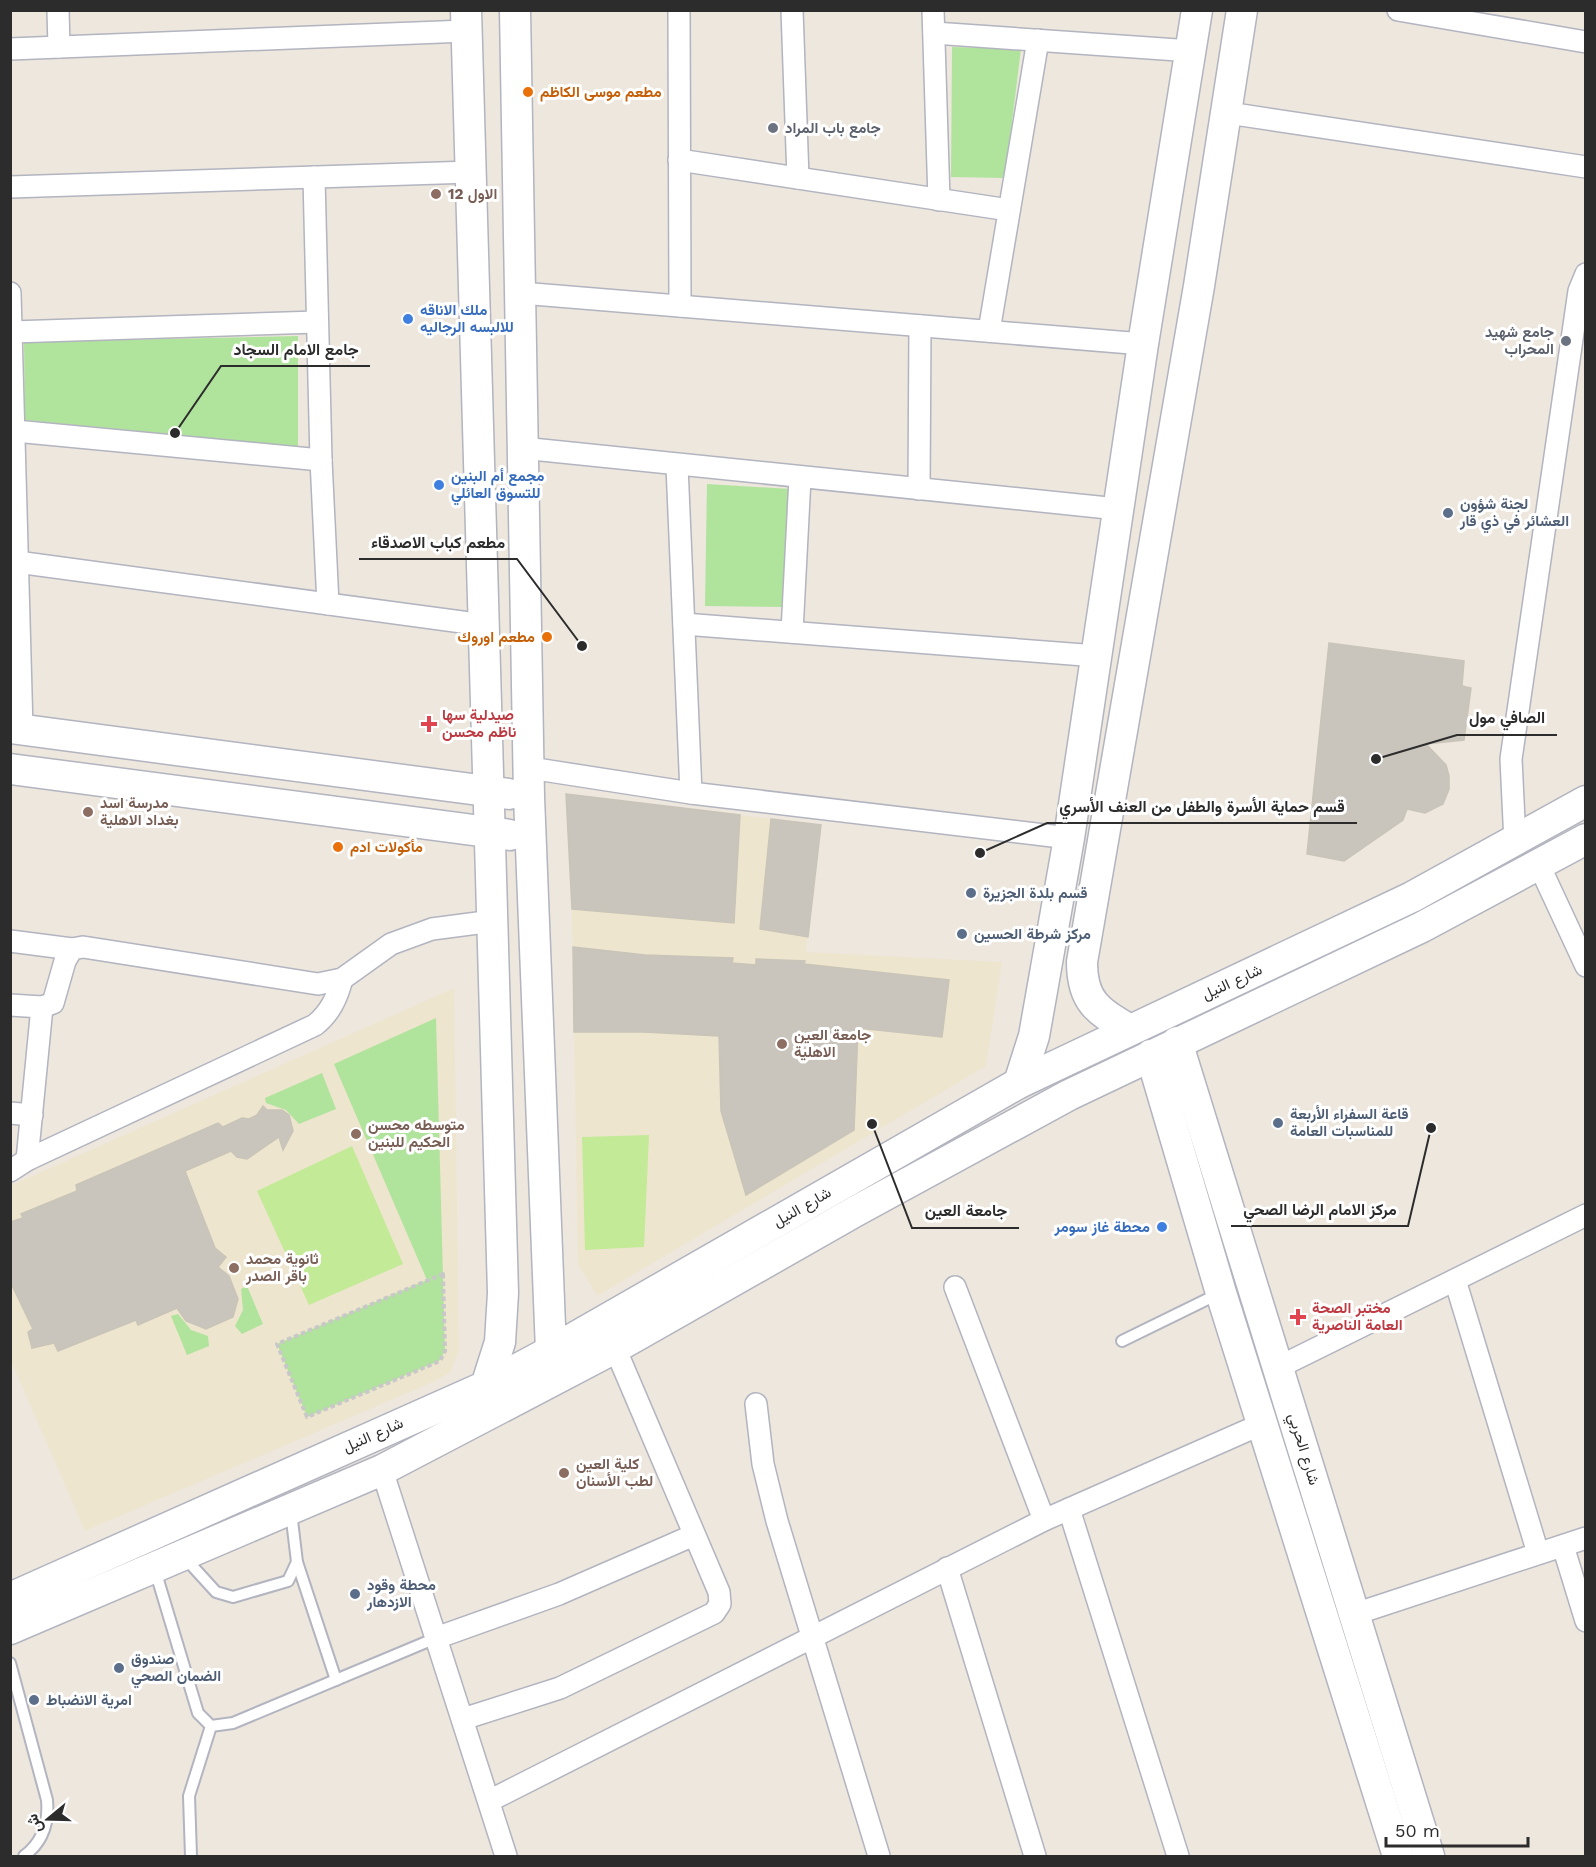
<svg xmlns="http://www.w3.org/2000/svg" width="1596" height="1867" viewBox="0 0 1596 1867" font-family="'Work Sans',Vazirmatn,sans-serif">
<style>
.education{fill:#eee5ce}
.green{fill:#b0e39c}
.pitch{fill:#c3ea97}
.building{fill:#c9c5bd;stroke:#c9c4b8;stroke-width:1.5}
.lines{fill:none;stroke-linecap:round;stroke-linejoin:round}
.lane-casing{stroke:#b2b4bf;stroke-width:14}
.street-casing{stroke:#b2b4bf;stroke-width:24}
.secondary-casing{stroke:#b2b4bf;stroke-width:33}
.path{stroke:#c8c8c8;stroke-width:4;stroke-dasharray:4.5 3;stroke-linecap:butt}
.lane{stroke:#fff;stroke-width:10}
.street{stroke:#fff;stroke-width:21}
.secondary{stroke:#fff;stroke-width:30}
.food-dot{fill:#e8710a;stroke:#fff;stroke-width:2}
.worship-dot{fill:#6b7280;stroke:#fff;stroke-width:2}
.education-dot{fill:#8d6e63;stroke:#fff;stroke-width:2}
.shop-dot{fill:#3f7fe0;stroke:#fff;stroke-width:2}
.service-dot{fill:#5c6f8a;stroke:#fff;stroke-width:2}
.health-dot{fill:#e0444e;stroke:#fff;stroke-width:2}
.labels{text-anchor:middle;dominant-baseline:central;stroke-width:6;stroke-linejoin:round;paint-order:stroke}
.food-label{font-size:15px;font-weight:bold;fill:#c56008;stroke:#fff;text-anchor:start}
.worship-label{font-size:15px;font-weight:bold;fill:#5b616d;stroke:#fff;text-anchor:start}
.education-label{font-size:15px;font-weight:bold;fill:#785e54;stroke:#fff;text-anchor:start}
.shop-label{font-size:15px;font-weight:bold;fill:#366cbe;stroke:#fff;text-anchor:start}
.service-label{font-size:15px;font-weight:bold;fill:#4e5e75;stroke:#fff;text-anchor:start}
.health-label{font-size:15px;font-weight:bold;fill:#be3a42;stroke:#fff;text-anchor:start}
.street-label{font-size:15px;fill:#2c2c2c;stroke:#fff}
.leader{fill:none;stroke:#2c2c2c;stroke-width:2}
.callout-dot{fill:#2c2c2c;stroke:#fff;stroke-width:2}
.callout-label{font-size:16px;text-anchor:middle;font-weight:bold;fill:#2c2c2c;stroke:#fff;stroke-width:6;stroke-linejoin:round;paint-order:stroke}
</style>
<rect width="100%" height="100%" fill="#ede7de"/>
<g class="education">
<path d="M566 794 821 825 806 952 1002 962 986 1066 597 1296 578 1264 572 909Z"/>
<path d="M454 988 459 1350 451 1371 440 1379 85 1531 11 1361 10 1186Z"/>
</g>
<g class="green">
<path d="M952 47 1021 49 1005 178 951 177Z"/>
<path d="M298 336V447L25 420 24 342Z"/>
<path d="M707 484 791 489 786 607 705 606Z"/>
<path d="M436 1018 445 1351 439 1361 307 1417 277 1344 427 1280 334 1064Z"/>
<path d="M322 1073 336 1109 299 1124 286 1110 266 1103 265 1098Z"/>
<path d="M247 1286 263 1324 242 1334 235 1326 243 1310 241 1289Z"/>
<path d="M178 1314 191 1330 208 1336 209 1346 187 1355 171 1316Z"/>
</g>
<g class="pitch">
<path d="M649 1135 644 1247 585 1250 582 1137Z"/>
<path d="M352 1146 403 1264 309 1305 257 1191Z"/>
</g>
<g class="building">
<path d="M1329 643 1464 661 1462 686 1471 688 1464 740 1426 744 1446 765 1449 776V789L1443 804 1425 813 1407 809 1403 820 1344 861 1307 854Z"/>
<path d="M566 794 740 815 734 923 572 909Z"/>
<path d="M771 819 821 825 808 937 760 929Z"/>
<path d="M573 947 645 955 733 958 732 963 756 965V959L805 961 804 964 949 980 942 1037 858 1028 854 1130 746 1195 721 1111 719 1036 644 1032H574Z"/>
<path d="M263 1106 267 1110H282L289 1115 293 1131 283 1150 279 1137 247 1159 237 1157 231 1151 185 1171 215 1248 226 1257 218 1267 229 1276 238 1299 233 1317 206 1329 186 1321 177 1308 138 1325 136 1320 58 1351 54 1343 32 1348 28 1332 33 1329 10 1281V1222L23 1218 21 1214 77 1191 76 1185 218 1123 223 1127 242 1118 249 1119 257 1115Z"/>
</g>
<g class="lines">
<defs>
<g id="lane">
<path d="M1122 1341 1218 1294"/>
<path d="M185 1558 216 1592 233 1597 288 1581 297 1562 291 1512"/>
<path d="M297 1562 336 1680"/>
<path d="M155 1570 198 1713 211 1726 233 1723 436 1638"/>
<path d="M10 1663 47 1800C49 1823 43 1842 24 1856"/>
<path d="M191 1856 189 1796 211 1726"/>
</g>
<g id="street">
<path d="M58 10 59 47"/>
<path d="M679 10 680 306"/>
<path d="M792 10 798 178"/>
<path d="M933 10 939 200"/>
<path d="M1398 10 1586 42"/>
<path d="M934 33 1192 51"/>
<path d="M10 49 466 31"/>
<path d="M1228 113 1586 167"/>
<path d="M679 160 1009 210"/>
<path d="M314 177 321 460 328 604"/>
<path d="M10 187 471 172"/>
<path d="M10 293 22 729"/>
<path d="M521 293 1143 344"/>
<path d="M989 331 1038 40"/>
<path d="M12 332 317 322"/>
<path d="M15 431 321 460"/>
<path d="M522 448 1118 509"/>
<path d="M677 466 691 793"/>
<path d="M919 489 920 326"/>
<path d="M17 562 484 625"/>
<path d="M684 624 1097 656"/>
<path d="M792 632 800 478"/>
<path d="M530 768 691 793 1069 838"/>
<path d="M1515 842 1511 759 1579 291 1586 274"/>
<path d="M1539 865 1586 966"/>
<path d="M10 941 72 949"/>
<path d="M10 1005 42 1007 53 1003 65 961 72 949 83 947 318 984 342 979 391 944 432 929 493 921"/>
<path d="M10 1113 32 1115"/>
<path d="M27 1160 42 1007"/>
<path d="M10 1171 27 1160 315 1025C330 1013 337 998 342 979"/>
<path d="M1455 1280 1538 1553"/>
<path d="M955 1287 1044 1520"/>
<path d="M1279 1367 1586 1215"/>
<path d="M756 1404 763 1464 777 1521 879 1856"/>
<path d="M382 1470 506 1856"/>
<path d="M1069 1509 1178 1856"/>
<path d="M1563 1546 1586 1621"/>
<path d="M947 1568 1035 1856"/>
<path d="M1355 1614 1586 1538"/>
<path d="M436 1638 559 1594 694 1535"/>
<path d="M463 1719 560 1688 714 1613 720 1604 719 1592 615 1348"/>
<path d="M489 1801 1044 1520 1264 1423"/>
</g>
<g id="secondary">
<path d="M466 10 503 1293 500 1342 486 1386"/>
<path d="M515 10 529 797 551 1351"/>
<path d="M10 728 509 794"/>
<path d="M10 769 510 835"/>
<path d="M1130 1030C1098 1011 1082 1002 1082 962L1199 286 1242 10"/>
<path d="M1177 1042 1429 1856"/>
<path d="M1151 1055 1221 1293 1398 1856"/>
<path d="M1019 1083 1034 1036 1069 838 1143 344 1197 10"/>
<path d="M10 1598 486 1386 551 1351 1019 1083 1412 897 1586 801"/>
<path d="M10 1629 382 1470 615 1348 856 1211 1069 1095 1422 927 1586 839"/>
</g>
</defs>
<use href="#lane" class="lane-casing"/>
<use href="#street" class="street-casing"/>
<use href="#secondary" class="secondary-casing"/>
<path class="path" d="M443 1274 445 1351 440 1361 307 1417 277 1344Z"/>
<use href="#lane" class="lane"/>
<use href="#street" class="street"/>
<use href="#secondary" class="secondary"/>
</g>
<g class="food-dot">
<circle cx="528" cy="92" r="6"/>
<circle cx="547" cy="637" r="6"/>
<circle cx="338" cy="847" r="6"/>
</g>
<g class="worship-dot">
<circle cx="773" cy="128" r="6"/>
<circle cx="1566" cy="341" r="6"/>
</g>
<g class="education-dot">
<circle cx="436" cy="194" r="6"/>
<circle cx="88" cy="812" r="6"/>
<circle cx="782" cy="1044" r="6"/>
<circle cx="356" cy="1134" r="6"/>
<circle cx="234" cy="1268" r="6"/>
<circle cx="564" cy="1473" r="6"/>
</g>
<g class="shop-dot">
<circle cx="408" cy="319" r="6"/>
<circle cx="439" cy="485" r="6"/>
<circle cx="1162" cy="1227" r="6"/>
</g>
<g class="service-dot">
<circle cx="1448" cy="513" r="6"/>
<circle cx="971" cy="893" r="6"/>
<circle cx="962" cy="934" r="6"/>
<circle cx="1278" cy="1123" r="6"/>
<circle cx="355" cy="1594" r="6"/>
<circle cx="119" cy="1668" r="6"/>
<circle cx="34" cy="1700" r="6"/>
</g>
<g class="health-dot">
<path d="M426 715h6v6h6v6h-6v6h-6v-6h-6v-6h6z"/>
<path d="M1295 1308h6v6h6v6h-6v6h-6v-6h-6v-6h6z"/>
</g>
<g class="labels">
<g class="food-label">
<text x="540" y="92">مطعم موسى الكاظم</text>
<text x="535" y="637" text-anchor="end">مطعم اوروك</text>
<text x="350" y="847">مأكولات ادم</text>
</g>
<g class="worship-label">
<text x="785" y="128">جامع باب المراد</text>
<text x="1554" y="332" text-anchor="end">جامع شهيد<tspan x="1554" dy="17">المحراب</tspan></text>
</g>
<g class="education-label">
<text x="448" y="194">الاول 12</text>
<text x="100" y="803">مدرسة اسد<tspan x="100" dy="17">بغداد الاهلية</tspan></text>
<text x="794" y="1035">جامعة العين<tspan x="794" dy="17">الاهلية</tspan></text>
<text x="368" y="1125">متوسطه محسن<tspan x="368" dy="17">الحكيم للبنين</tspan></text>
<text x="246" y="1259">ثانوية محمد<tspan x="246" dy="17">باقر الصدر</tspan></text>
<text x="576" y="1464">كلية العين<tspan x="576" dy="17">لطب الأسنان</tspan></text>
</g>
<g class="shop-label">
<text x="420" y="310">ملك الاناقه<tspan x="420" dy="17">للالبسه الرجاليه</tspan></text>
<text x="451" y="476">مجمع أم البنين<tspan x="451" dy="17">للتسوق العائلي</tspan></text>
<text x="1150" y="1227" text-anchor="end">محطة غاز سومر</text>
</g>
<g class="service-label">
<text x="1460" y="504">لجنة شؤون<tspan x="1460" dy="17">العشائر في ذي قار</tspan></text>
<text x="983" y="893">قسم بلدة الجزيرة</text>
<text x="974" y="934">مركز شرطة الحسين</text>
<text x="1290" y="1114">قاعة السفراء الأربعة<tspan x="1290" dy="17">للمناسبات العامة</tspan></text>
<text x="367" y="1585">محطة وقود<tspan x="367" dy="17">الازدهار</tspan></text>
<text x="131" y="1659">صندوق<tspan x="131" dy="17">الضمان الصحي</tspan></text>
<text x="46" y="1700">امرية الانضباط</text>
</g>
<g class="health-label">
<text x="442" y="715">صيدلية سها<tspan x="442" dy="17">ناظم محسن</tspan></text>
<text x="1312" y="1308">مختبر الصحة<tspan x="1312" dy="17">العامة الناصرية</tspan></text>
</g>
<g class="street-label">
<text transform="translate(1232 982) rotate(-25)">شارع النيل</text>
<text transform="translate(802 1207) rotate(-30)">شارع النيل</text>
<text transform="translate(373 1435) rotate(-24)">شارع النيل</text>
<text transform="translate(1304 1449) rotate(73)">شارع الحربي</text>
</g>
</g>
<path class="leader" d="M175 433L221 366H370M582 646L517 559H359M1376 759L1457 735H1557M980 853L1047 823H1357M1431 1128L1408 1226H1231M872 1124L912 1228H1019"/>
<g class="callout-dot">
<circle cx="175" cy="433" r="6"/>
<circle cx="582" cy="646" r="6"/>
<circle cx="1376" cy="759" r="6"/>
<circle cx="980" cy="853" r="6"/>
<circle cx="1431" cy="1128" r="6"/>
<circle cx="872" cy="1124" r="6"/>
</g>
<g class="callout-label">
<text x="296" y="355">جامع الامام السجاد</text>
<text x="438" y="548">مطعم كباب الاصدقاء</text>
<text x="1507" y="723">الصافي مول</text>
<text x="1202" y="812">قسم حماية الأسرة والطفل من العنف الأسري</text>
<text x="1320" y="1215">مركز الامام الرضا الصحي</text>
<text x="966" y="1216">جامعة العين</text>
</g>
<rect width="1596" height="1867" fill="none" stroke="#2c2c2c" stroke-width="24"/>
<g transform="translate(48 1819) rotate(251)" stroke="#ffffff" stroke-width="4.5" paint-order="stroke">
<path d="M0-4.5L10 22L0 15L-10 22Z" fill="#2c2c2c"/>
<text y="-9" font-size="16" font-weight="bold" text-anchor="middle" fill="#2c2c2c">ش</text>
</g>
<path d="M1386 1837v9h142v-9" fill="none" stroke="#2c2c2c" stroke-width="3"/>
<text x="1395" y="1837" font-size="18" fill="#2c2c2c" stroke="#ffffff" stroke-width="4.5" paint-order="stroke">50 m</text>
</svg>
